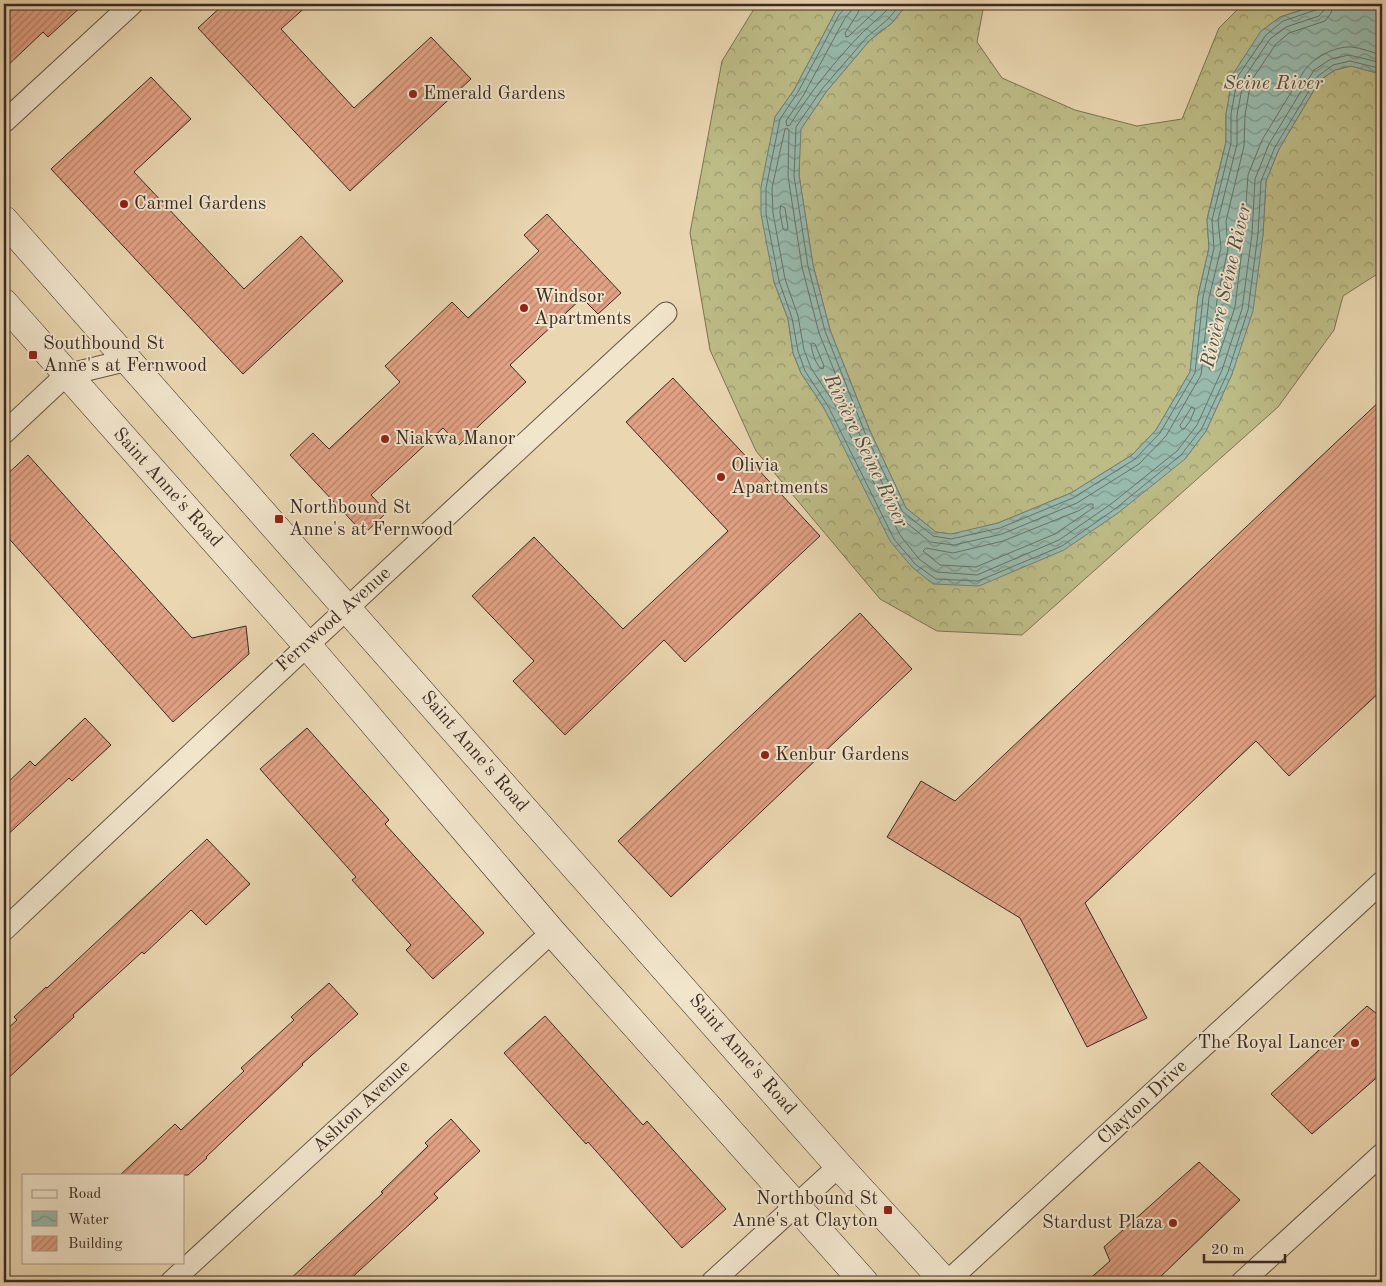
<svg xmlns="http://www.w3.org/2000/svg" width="1386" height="1286" viewBox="0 0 1386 1286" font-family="'Old Standard TT',serif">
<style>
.forest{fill:url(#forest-crowns);stroke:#7c7355}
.water{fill:url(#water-waves);stroke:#728076}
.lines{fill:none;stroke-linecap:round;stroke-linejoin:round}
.shore{stroke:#697268;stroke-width:1}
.building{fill:url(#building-hatch);stroke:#3a2a23}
.street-casing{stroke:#665546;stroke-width:23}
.secondary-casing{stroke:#3a2a23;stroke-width:29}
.street{stroke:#f1e5cc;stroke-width:21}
.secondary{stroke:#f1e5cc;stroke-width:28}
.poi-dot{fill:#8f2418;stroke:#f1e5cc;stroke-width:2}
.labels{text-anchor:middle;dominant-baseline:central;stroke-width:4;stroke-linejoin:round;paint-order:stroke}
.poi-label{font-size:19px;fill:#3a2a23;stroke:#f1e5cc;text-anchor:start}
.street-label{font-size:19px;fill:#3a2a23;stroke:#f1e5cc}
.water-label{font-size:20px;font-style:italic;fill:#524e46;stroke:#f1e5cc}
</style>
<defs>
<pattern id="forest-crowns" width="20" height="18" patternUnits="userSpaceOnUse" patternTransform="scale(1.25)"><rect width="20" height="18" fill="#bdbc87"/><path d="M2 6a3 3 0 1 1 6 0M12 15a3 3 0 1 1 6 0" fill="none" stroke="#9b996e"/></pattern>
<pattern id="water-waves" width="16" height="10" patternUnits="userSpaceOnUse" patternTransform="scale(1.25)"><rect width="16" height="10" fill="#98baad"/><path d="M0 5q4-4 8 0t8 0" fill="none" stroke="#7d978c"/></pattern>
<pattern id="building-hatch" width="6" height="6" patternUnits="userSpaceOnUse" patternTransform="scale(1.25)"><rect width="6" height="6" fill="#e1a184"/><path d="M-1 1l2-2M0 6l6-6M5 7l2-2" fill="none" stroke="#b7836c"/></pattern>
</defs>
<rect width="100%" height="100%" fill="#ead7b1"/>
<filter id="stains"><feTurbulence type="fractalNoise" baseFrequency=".004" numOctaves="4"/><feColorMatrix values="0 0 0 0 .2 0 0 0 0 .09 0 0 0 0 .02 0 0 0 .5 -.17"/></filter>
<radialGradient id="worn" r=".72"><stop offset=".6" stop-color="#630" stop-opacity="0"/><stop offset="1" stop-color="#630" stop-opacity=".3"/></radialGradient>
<g class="forest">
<path d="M757 4H843L836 11 794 90 775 117 774 282 788 319 793 353 801 373 824 408 912 567 1185 459 1206 431 1232 374 1263 235 1266 181 1279 149 1320 80 1335 70 1351 66 1377 73 1382 77V271L1343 296 1334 330 1278 407 1022 635 937 631 880 599 756 451 710 350 690 233 722 61Z"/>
<path d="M907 4H984L977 42 1002 78 1075 110 1137 126 1182 119 1219 28 1239 8 1247 4H1319L1280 17 1262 31 1234 74 1226 114V142L1207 219 1209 248 1198 296 1190 372 1156 430 1132 455 1071 493 998 523 951 535 936 532 906 508 870 431 830 330 813 265 799 175 800 130 826 92 870 40 892 23Z"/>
</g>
<path class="water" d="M843 4H907L892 23 870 40 826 92 801 129 799 175 813 265 830 330 870 431 906 508 936 532 951 534 998 523 1071 493 1132 455 1156 430 1190 372 1198 296 1209 248 1207 220 1226 142V114L1233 74 1261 31 1280 17 1321 4H1382V77L1377 73 1351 66 1335 70 1320 80 1279 149 1266 181 1263 235 1253 311 1232 374 1206 431 1185 459 1118 513 1064 550 979 586 933 584 912 567 890 541 824 408 801 373 793 353 788 319 774 282 761 214V187L775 117 794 90 836 11Z"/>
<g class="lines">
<g class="shore">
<path d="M846 4 845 8 839 15 798 92 780 119 766 188V214L779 281 792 318 798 351 805 371 828 406 894 539 915 564 936 579 978 581 1062 546 1115 509 1181 455 1202 428 1228 372 1248 310 1258 234 1261 181 1275 147 1318 76 1333 65 1350 61 1378 68 1382 71"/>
<path d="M852 4 851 11 845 18 803 96 786 121 787 126 790 125C810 92 835 61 862 33 872 23 883 15 893 4"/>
<path d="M860 4 858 13 845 33 846 37 849 36 883 4"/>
<path d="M901 4 888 19 867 37 822 89 796 127 794 176 808 266 825 331 865 433 902 511 933 536 951 539 1000 528 1073 498 1135 459 1160 433 1195 373 1203 297 1214 248 1212 220 1231 143V114L1238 76 1266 35 1283 21 1316 10 1319 4"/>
<path d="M1325 4 1324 10 1319 16 1286 27 1270 39 1244 78 1237 115V144L1218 220 1221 248 1209 298 1201 375 1166 436 1139 464 1077 503 1002 534 954 545 930 542 897 515 860 435 819 333 802 267 788 176 789 130 787 128 785 129 772 188 773 213 785 279 798 316 804 350 811 368 834 403 900 535 919 559 937 572 977 575 1059 540 1111 504 1177 451 1197 425 1222 370 1242 309 1252 234 1255 179 1269 144 1314 70 1331 59 1349 55 1382 63"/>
<path d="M1333 4 1331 13 1325 21 1289 33 1276 44 1251 81 1245 115 1244 146 1226 221 1228 249 1217 300 1209 368 1210 370H1213L1215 367 1235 307 1244 233 1248 175 1262 140 1304 71C1314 57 1335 46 1352 47 1362 48 1373 53 1382 55"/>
<path d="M781 206 785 208 788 228 786 231 783 229 780 213Z"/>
<path d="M813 343 815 344 824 366 823 369 820 368C815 362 812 352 811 344Z"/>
<path d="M1192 407 1195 409 1190 421 1184 429H1182L1180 426Z"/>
<path d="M1090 504H1093V508L1055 534 976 567 940 565 923 551 926 548 953 553 1003 541 1078 511Z"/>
</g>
</g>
<g class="building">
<path d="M4 4H84L48 37 43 32 4 69Z"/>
<path d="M224 4H309L281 29 354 108 431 37 471 79 350 191 198 28Z"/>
<path d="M151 77 191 119 134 172 244 289 301 236 343 281 243 374 51 169Z"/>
<path d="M547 214 621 293 598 314 582 298 510 365 526 382 482 423 459 445 443 428 371 495 387 512 364 534 290 455 313 433 329 449 400 382 385 366 452 302 468 318 539 251 524 235Z"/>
<path d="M673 378 820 536 685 662 664 640 565 735 513 681 534 661 472 596 534 537 623 629 728 531 626 422Z"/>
<path d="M1382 399V690L1289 776 1256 741 1085 903 1147 1018 1087 1047 1020 918 887 837 921 781 955 801Z"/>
<path d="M28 455 192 638 246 626 249 654 173 722 4 533V477Z"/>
<path d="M860 613 912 669 671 897 618 841Z"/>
<path d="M85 718 111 745 72 781 69 778 4 838V786L30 761 35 766Z"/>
<path d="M307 728 389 820 385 824 484 933 433 979 406 950 411 945 352 880 356 877 260 769Z"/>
<path d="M207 839 250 884 206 925 191 910 144 954 142 952 73 1015 74 1017 4 1082V1032L17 1020 14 1017 46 987 47 988Z"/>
<path d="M329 983 358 1014 302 1064 303 1065 206 1157 207 1158 188 1175H120L175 1124 181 1130 244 1071 241 1068 294 1020 291 1017Z"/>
<path d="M1367 1006 1382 1018V1073L1312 1134 1271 1094Z"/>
<path d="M545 1016 643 1125 647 1121 726 1209 682 1248 588 1142 586 1144 504 1053Z"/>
<path d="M451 1119 480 1151 434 1194 438 1198 347 1282H287L383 1193 381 1192 428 1146 425 1143Z"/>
<path d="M1199 1162 1240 1200 1155 1282H1086L1110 1261 1104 1247Z"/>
</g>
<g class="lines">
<defs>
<g id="street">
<path d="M4 122 132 4"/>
<path d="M4 433 66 375 128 360"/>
<path d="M4 930C223 723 444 518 666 313"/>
<path d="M171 1282 552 932"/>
<path d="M712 1282 839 1166"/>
<path d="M947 1282 1382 882"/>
<path d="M1242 1282 1382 1154"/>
</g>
<g id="secondary">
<path d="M4 220 839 1166 945 1282"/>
<path d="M4 303 307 645 552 932 864 1282"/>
</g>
</defs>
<use href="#street" class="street-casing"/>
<use href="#secondary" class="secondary-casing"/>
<use href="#street" class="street"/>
<use href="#secondary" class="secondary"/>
</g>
<g class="poi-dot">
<circle cx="413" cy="94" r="5"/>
<circle cx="124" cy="204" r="5"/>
<circle cx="524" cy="308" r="5"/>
<rect x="28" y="350" width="10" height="10" rx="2.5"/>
<circle cx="385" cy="439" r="5"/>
<circle cx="721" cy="477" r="5"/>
<rect x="274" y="514" width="10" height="10" rx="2.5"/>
<circle cx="765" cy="755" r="5"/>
<circle cx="1355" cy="1043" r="5"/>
<rect x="883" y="1205" width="10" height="10" rx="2.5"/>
<circle cx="1173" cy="1223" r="5"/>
</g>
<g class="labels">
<g class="poi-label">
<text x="423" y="94">Emerald Gardens</text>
<text x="134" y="204">Carmel Gardens</text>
<text x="534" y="297">Windsor<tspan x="534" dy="22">Apartments</tspan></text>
<text x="43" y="344">Southbound St<tspan x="43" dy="22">Anne's at Fernwood</tspan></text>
<text x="395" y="439">Niakwa Manor</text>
<text x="731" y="466">Olivia<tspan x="731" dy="22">Apartments</tspan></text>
<text x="289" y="508">Northbound St<tspan x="289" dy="22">Anne's at Fernwood</tspan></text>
<text x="775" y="755">Kenbur Gardens</text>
<text x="1345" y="1043" text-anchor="end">The Royal Lancer</text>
<text x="878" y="1199" text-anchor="end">Northbound St<tspan x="878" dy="22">Anne's at Clayton</tspan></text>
<text x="1163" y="1223" text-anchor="end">Stardust Plaza</text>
</g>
<g class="street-label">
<text transform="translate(167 488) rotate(48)">Saint Anne's Road</text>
<text transform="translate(334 620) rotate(-42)">Fernwood Avenue</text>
<text transform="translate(474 752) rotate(49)">Saint Anne's Road</text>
<text transform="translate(742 1055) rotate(49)">Saint Anne's Road</text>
<text transform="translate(1143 1103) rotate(-43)">Clayton Drive</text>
<text transform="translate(362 1107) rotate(-43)">Ashton Avenue</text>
</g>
<g class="water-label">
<text x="1273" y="84">Seine River</text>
<text transform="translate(1227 286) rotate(-77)">Rivière Seine River</text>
<text transform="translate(865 451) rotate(64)">Rivière Seine River</text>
</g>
</g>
<rect width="1386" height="1286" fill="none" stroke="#ead7b1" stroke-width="20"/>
<rect x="5" y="5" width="1376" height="1276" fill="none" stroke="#3a2a23" stroke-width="2.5"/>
<rect x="10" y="10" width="1366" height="1266" fill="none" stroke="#3a2a23"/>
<rect x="22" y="1174" width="162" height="90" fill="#f1e5cc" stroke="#a89a88"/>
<rect x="32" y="1190" width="25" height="8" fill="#f1e5cc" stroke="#a89a88"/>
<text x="68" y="1198" font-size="15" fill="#3a2a23">Road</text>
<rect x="32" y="1211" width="25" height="15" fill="url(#water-waves)" stroke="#a89a88"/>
<text x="68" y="1224" font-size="15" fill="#3a2a23">Water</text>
<rect x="32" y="1236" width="25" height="15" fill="url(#building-hatch)" stroke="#a89a88"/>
<text x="68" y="1248" font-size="15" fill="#3a2a23">Building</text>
<path d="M1204 1254v8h81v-8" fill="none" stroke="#3a2a23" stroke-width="2.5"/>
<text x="1211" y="1254" font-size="15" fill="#3a2a23" stroke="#f1e5cc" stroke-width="4" paint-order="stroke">20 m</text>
<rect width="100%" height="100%" filter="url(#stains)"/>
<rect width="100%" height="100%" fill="url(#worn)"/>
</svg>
